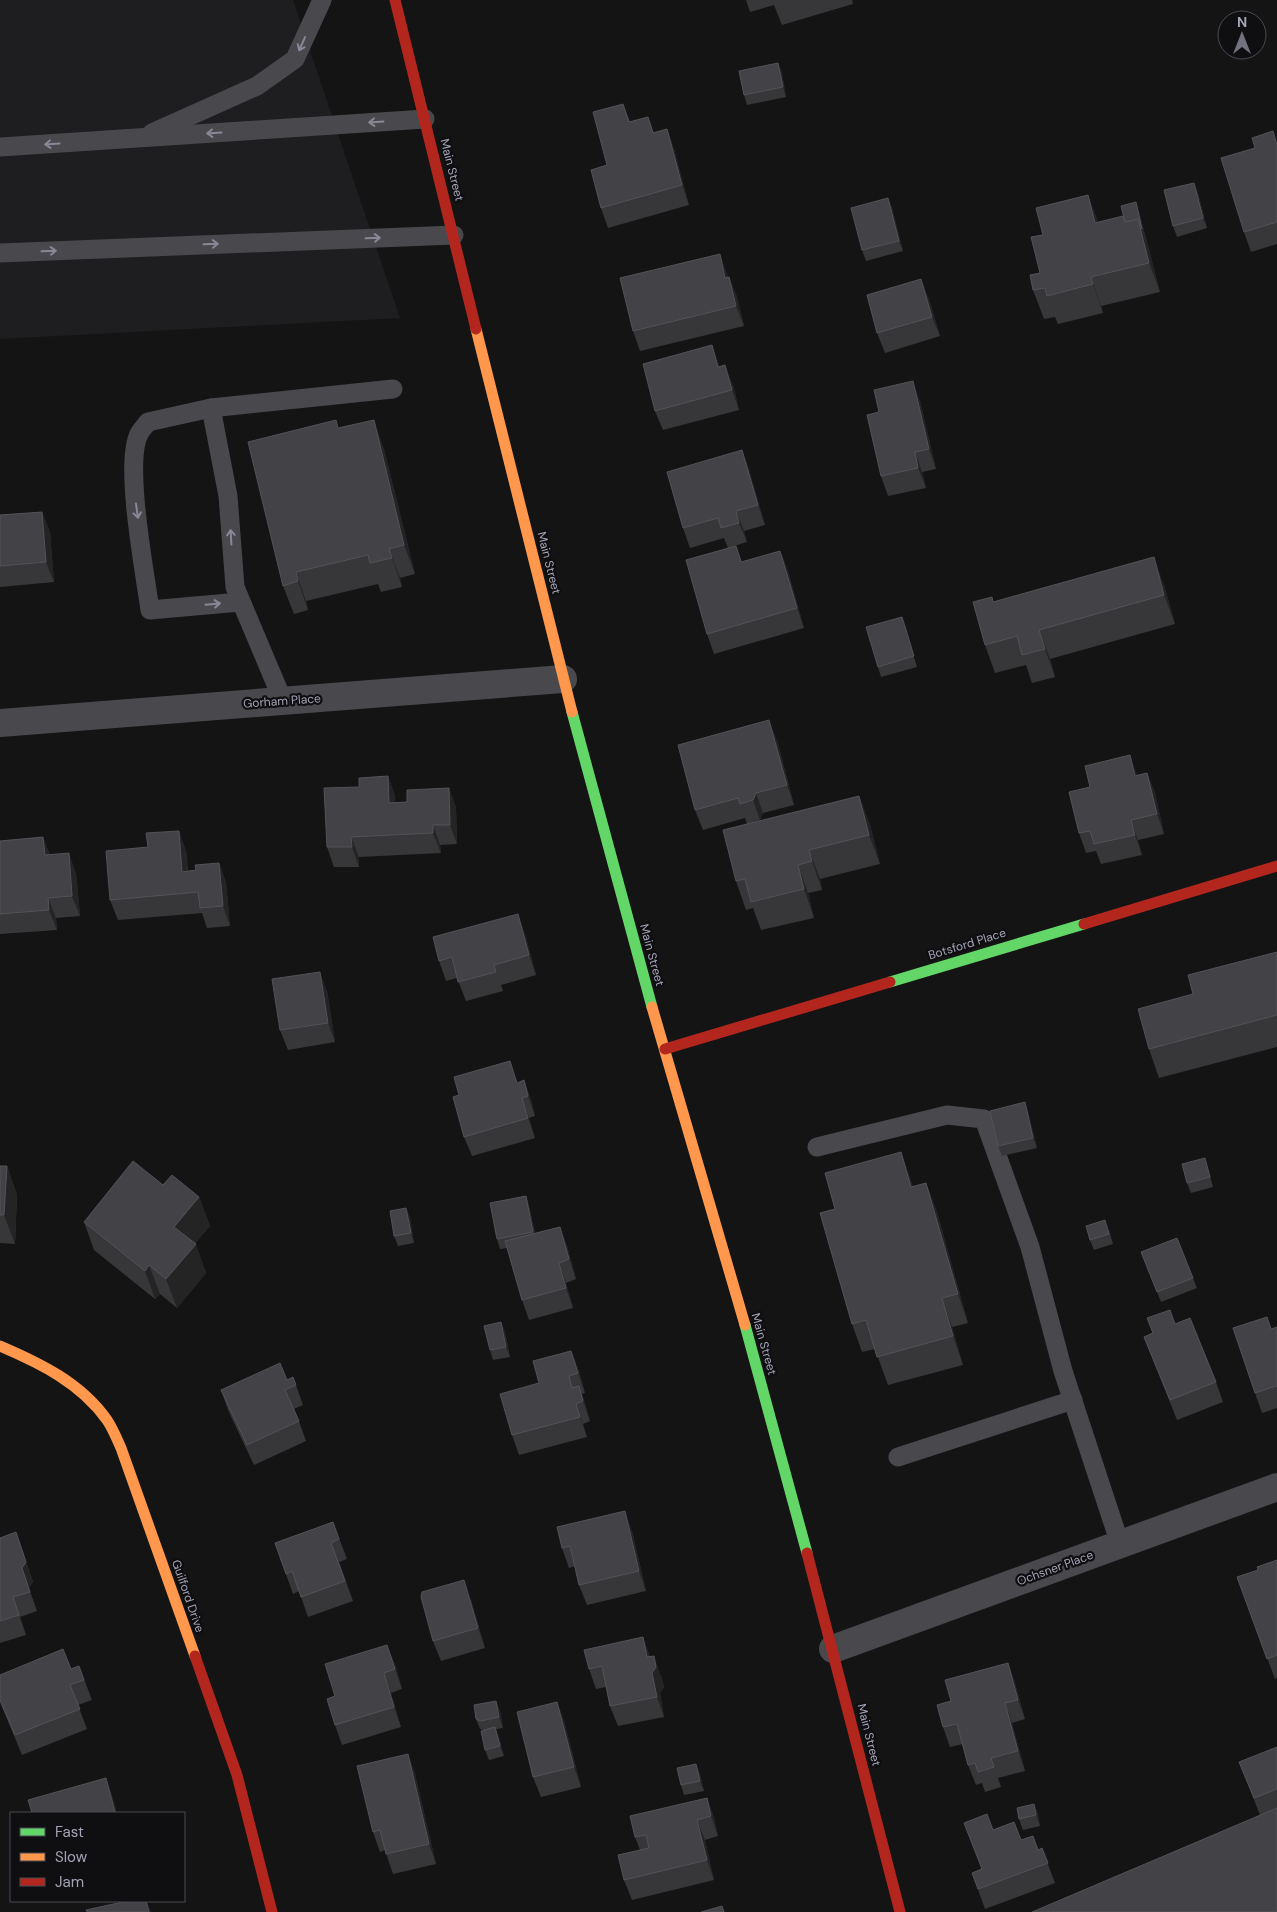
<svg xmlns="http://www.w3.org/2000/svg" width="1277" height="1912" viewBox="0 0 1277 1912" font-family="'DM Sans',sans-serif">
<style>
.built{fill:#1e1e20}
.lines{fill:none;stroke-linecap:round;stroke-linejoin:round}
.lane{stroke:#49484d;stroke-width:19}
.street{stroke:#49484d;stroke-width:28}
.fast{stroke:#63d668;stroke-width:11}
.slow{stroke:#ff974d;stroke-width:11}
.jam{stroke:#b3261e;stroke-width:11}
.wall{fill:#373739}
.shaded-wall{fill:#242425}
.building{fill:#434347;stroke:#525258}
.oneway{stroke:#898897}
.labels{text-anchor:middle;dominant-baseline:central;stroke-width:4.5;stroke-linejoin:round;paint-order:stroke}
.street-label{font-size:12px;fill:#a4a4b7;stroke:#0f0e10}
</style>
<rect width="100%" height="100%" fill="#141414"/>
<path class="built" d="M0 0H293L400 318 0 339Z"/>
<g class="lines">
<g class="lane">
<path d="M152 133 257 86 295 59 322 0"/>
<path d="M0 147 425 119"/>
<path d="M0 253 454 235"/>
<path d="M211 408 228 496 235 587 283 701"/>
<path d="M240 602 150 610C145 573 124 464 139 434 141 430 145 426 148 422L211 408 393 389"/>
<path d="M817 1147 947 1115 984 1119 1030 1247 1063 1371 1120 1544"/>
<path d="M898 1457 1073 1400"/>
</g>
<g class="street">
<path d="M0 723 563 679"/>
<path d="M833 1649 1277 1487"/>
</g>
<g class="fast">
<path d="M572 712 652 1007"/>
<path d="M890 982 1084 924"/>
<path d="M745 1325 807 1553"/>
</g>
<g class="slow">
<path d="M476 329 572 712"/>
<path d="M652 1007 745 1325"/>
<path d="M0 1346C40 1363 81 1383 107 1420 113 1429 117 1439 121 1448L195 1656"/>
</g>
<g class="jam">
<path d="M395 0 476 329"/>
<path d="M1084 924 1277 866"/>
<path d="M665 1049 890 982"/>
<path d="M807 1553 900 1912"/>
<path d="M195 1656 237 1775 272 1912"/>
</g>
</g>
<g class="wall">
<path d="M746 0H852L853 4 782 25 774 5 750 12Z"/>
<path d="M778 63 782 73 786 97 747 105 744 95Z"/>
<path d="M623 104 630 122 648 117 654 133 667 129 674 149 689 205 608 228 601 208 607 165Z"/>
<path d="M1273 131 1277 143V244L1251 252 1244 232 1255 148Z"/>
<path d="M1194 183 1198 193 1207 228 1177 237 1173 226Z"/>
<path d="M1088 195 1098 222 1139 212 1160 292 1101 306 1103 313 1058 324 1055 317 1044 319 1033 290 1040 273 1043 235Z"/>
<path d="M888 198 892 208 903 251 866 261 862 250Z"/>
<path d="M727 274 728 278 729 277 737 297 744 326 640 351 633 331Z"/>
<path d="M929 299 940 336 885 353 877 333Z"/>
<path d="M733 385 739 410 663 430 655 411Z"/>
<path d="M920 401 936 469 922 472 926 488 888 496 881 476 879 412Z"/>
<path d="M338 428 384 449 415 574 400 578 402 587 381 592 378 584 306 601 308 610 294 614 283 586Z"/>
<path d="M742 450 749 470 765 525 744 531 747 542 728 548 724 538 690 548 683 528Z"/>
<path d="M42 512 50 532 54 582 0 587V515Z"/>
<path d="M736 546 742 562 780 551 788 571 804 628 714 654 707 634Z"/>
<path d="M1164 585 1175 624 1050 659 1055 677 1032 683 1026 665 995 673 985 645 993 602Z"/>
<path d="M902 617 917 667 881 677 878 667Z"/>
<path d="M777 740 794 805 763 813 760 820 747 824 745 818 703 830 695 810Z"/>
<path d="M1147 773 1155 793 1164 834 1138 840 1142 855 1101 864 1096 851 1086 853 1079 833 1137 775Z"/>
<path d="M388 776 395 796V803L407 802 449 788 456 808 457 844 440 845 441 853 359 857V867H334L327 847 359 787Z"/>
<path d="M859 796 870 825 880 864 820 879 822 890 808 893 814 918 761 930 753 908 746 910 736 881Z"/>
<path d="M43 837 50 855 76 873 80 916 56 918 57 930 0 934V841Z"/>
<path d="M186 850 188 871 196 870 219 863 226 883 230 926 207 928 202 913 118 920 110 900Z"/>
<path d="M525 934 536 975 501 985 503 991 466 1001 457 978 446 981 439 961Z"/>
<path d="M1277 952V1047L1159 1078 1149 1049 1193 994Z"/>
<path d="M327 991 335 1042 288 1050 280 1030Z"/>
<path d="M524 1080 531 1100 535 1116 529 1118 535 1138 472 1156 464 1137 518 1083Z"/>
<path d="M1025 1102 1028 1112 1037 1148 1002 1156 998 1146Z"/>
<path d="M901 1152 913 1187 926 1183 937 1212 968 1323 952 1327 963 1365 888 1385 875 1349 862 1352 852 1324 835 1209Z"/>
<path d="M1205 1158 1213 1187 1191 1193 1187 1183Z"/>
<path d="M0 1166H7L17 1195 15 1244 0 1243Z"/>
<path d="M163 1185 199 1197 210 1226 195 1243 206 1273 177 1308 160 1294 155 1299 94 1250 84 1222Z"/>
<path d="M526 1196 529 1206 535 1233 560 1227 567 1246 576 1279 566 1283 573 1308 529 1320 522 1300 507 1248 500 1249 497 1239Z"/>
<path d="M406 1208 410 1218 414 1243 398 1246 394 1236Z"/>
<path d="M1109 1230 1113 1244 1094 1250 1090 1240Z"/>
<path d="M1141 1252 1193 1278 1197 1288 1161 1302Z"/>
<path d="M1147 1318 1175 1324 1216 1382 1223 1402 1177 1420 1144 1337 1153 1333Z"/>
<path d="M501 1322 505 1332 510 1357 493 1360 490 1350Z"/>
<path d="M1277 1327V1408L1262 1413 1255 1393 1272 1329Z"/>
<path d="M571 1351 579 1371 585 1393 582 1394 590 1421 583 1424 587 1437 519 1455 512 1435 539 1383Z"/>
<path d="M287 1380 296 1385 303 1405 294 1409 299 1421 306 1441 254 1465 228 1410 221 1390Z"/>
<path d="M333 1522 347 1559 339 1562 353 1601 308 1617 299 1591 293 1594 275 1543Z"/>
<path d="M632 1531 646 1591 587 1605 579 1585 575 1566 569 1568 562 1548Z"/>
<path d="M0 1538 23 1552 33 1582 29 1588 37 1611 20 1617 26 1635 0 1643Z"/>
<path d="M1277 1560V1678L1275 1679 1237 1577 1258 1570Z"/>
<path d="M471 1600 485 1648 441 1661 433 1641Z"/>
<path d="M643 1637 650 1657 661 1676 664 1687 660 1693 664 1717 618 1726 610 1706 606 1687 596 1689 589 1669Z"/>
<path d="M1008 1663 1015 1683 1025 1719 1012 1723 1025 1771 998 1778 1001 1787 985 1792 982 1783 976 1785 968 1765 963 1744 950 1747 943 1727 951 1701Z"/>
<path d="M395 1664 402 1689 391 1693 401 1727 342 1745 335 1725V1696Z"/>
<path d="M79 1666 92 1700 78 1705 87 1729 22 1755 0 1702V1675L71 1669Z"/>
<path d="M496 1701 500 1711 503 1728 496 1729 499 1738 504 1756 489 1760 485 1750 483 1730 480 1729 476 1719Z"/>
<path d="M557 1702 564 1721 581 1787 541 1797 533 1777Z"/>
<path d="M1277 1747V1912L1260 1815 1239 1762Z"/>
<path d="M408 1754 415 1774 436 1864 393 1874 385 1850 380 1852 373 1832Z"/>
<path d="M696 1764 700 1774 704 1791 684 1795 681 1785Z"/>
<path d="M707 1798 714 1818 718 1836 705 1840 714 1880 632 1900 624 1880 640 1850 635 1837Z"/>
<path d="M1034 1804 1038 1814 1040 1826 1023 1830 1019 1819Z"/>
<path d="M993 1830 1021 1840 1038 1850 1042 1848 1055 1883 985 1909 972 1873 981 1869Z"/>
</g>
<g class="shaded-wall">
<path d="M778 63 782 73 786 97 783 87Z"/>
<path d="M667 129 674 149 689 205 682 185Z"/>
<path d="M1194 183 1198 193 1207 228 1203 218Z"/>
<path d="M1088 195 1099 224 1095 223Z"/>
<path d="M888 198 892 208 903 251 899 241Z"/>
<path d="M1136 202 1139 212 1146 239 1142 229Z"/>
<path d="M1138 219 1149 248 1160 292 1149 263Z"/>
<path d="M720 254 727 274 733 298 725 278Z"/>
<path d="M729 277 737 297 744 326 736 306Z"/>
<path d="M1091 277 1101 306 1103 313 1093 284Z"/>
<path d="M921 279 929 299 940 336 932 317Z"/>
<path d="M712 345 719 365 725 387 718 367Z"/>
<path d="M725 365 733 385 739 410 732 390Z"/>
<path d="M913 381 920 401 936 469 929 449Z"/>
<path d="M374 420 384 449 415 574 404 545Z"/>
<path d="M742 450 749 470 765 525 758 505Z"/>
<path d="M915 452 922 472 926 488 918 468Z"/>
<path d="M736 511 744 531 747 542 739 523Z"/>
<path d="M42 512 50 532 54 582 46 562Z"/>
<path d="M389 549 400 578 402 587 392 558Z"/>
<path d="M780 551 788 571 804 628 797 608Z"/>
<path d="M1154 557 1164 585 1175 624 1164 595Z"/>
<path d="M296 572 306 601 308 610 298 581Z"/>
<path d="M902 617 906 627 917 667 914 656Z"/>
<path d="M1039 630 1050 659 1055 677 1045 649Z"/>
<path d="M769 720 777 740 794 805 787 785Z"/>
<path d="M1130 755 1137 775 1142 795 1135 776Z"/>
<path d="M1147 773 1155 793 1164 834 1157 814Z"/>
<path d="M388 776 395 796 396 823 389 803Z"/>
<path d="M449 788 456 808 457 844 450 825Z"/>
<path d="M756 793 763 813 760 820 753 800Z"/>
<path d="M859 796 870 825 880 864 869 835Z"/>
<path d="M1131 820 1138 840 1142 855 1135 835Z"/>
<path d="M433 825 440 845 441 853 433 833Z"/>
<path d="M179 831 186 850 189 891 182 872Z"/>
<path d="M43 837 51 857 45 855Z"/>
<path d="M351 837 359 857V867L352 847Z"/>
<path d="M809 850 820 879 822 890 812 861Z"/>
<path d="M69 853 76 873 80 916 72 896Z"/>
<path d="M219 863 226 883 230 926 223 906Z"/>
<path d="M798 865 808 893 814 918 804 889Z"/>
<path d="M48 898 56 918 57 930 49 910Z"/>
<path d="M518 914 525 934 536 975 529 955Z"/>
<path d="M320 972 327 991 335 1042 328 1023Z"/>
<path d="M524 1080 531 1100 535 1116 528 1096Z"/>
<path d="M522 1098 529 1118 535 1138 528 1118Z"/>
<path d="M1025 1102 1028 1112 1037 1148 1033 1138Z"/>
<path d="M901 1152 911 1181 921 1216 911 1187Z"/>
<path d="M7 1166 17 1195 15 1244 4 1215Z"/>
<path d="M926 1183 937 1212 968 1323 958 1294Z"/>
<path d="M526 1196 529 1206 536 1242 533 1232Z"/>
<path d="M199 1197 210 1226 185 1256 174 1227Z"/>
<path d="M406 1208 410 1218 414 1243 411 1233Z"/>
<path d="M560 1227 567 1246 576 1279 569 1259Z"/>
<path d="M196 1244 206 1273 177 1308 166 1279Z"/>
<path d="M559 1263 566 1283 573 1308 566 1288Z"/>
<path d="M149 1265 160 1294 155 1299 145 1271Z"/>
<path d="M942 1298 952 1327 963 1365 953 1336Z"/>
<path d="M501 1322 505 1332 510 1357 506 1347Z"/>
<path d="M571 1351 579 1371 585 1393 578 1373Z"/>
<path d="M579 1386 586 1406 590 1421 583 1401Z"/>
<path d="M576 1404 583 1424 587 1437 580 1417Z"/>
<path d="M625 1511 632 1531 646 1591 639 1571Z"/>
<path d="M16 1532 33 1582 29 1588 37 1611 22 1568Z"/>
<path d="M464 1580 471 1600 485 1648 478 1628Z"/>
<path d="M643 1637 650 1657 654 1656 661 1676 664 1687 660 1693 664 1717 657 1697Z"/>
<path d="M387 1645 395 1664 402 1689 395 1669Z"/>
<path d="M1008 1663 1015 1683 1025 1719 1018 1700Z"/>
<path d="M384 1673 391 1693 401 1727 394 1707Z"/>
<path d="M496 1701 500 1711 503 1728 499 1717Z"/>
<path d="M557 1702 564 1721 581 1787 574 1767Z"/>
<path d="M1005 1703 1012 1723 1025 1771 1018 1751Z"/>
<path d="M495 1727 499 1738 504 1756 500 1746Z"/>
<path d="M408 1754 415 1774 436 1864 429 1844Z"/>
<path d="M696 1764 700 1774 704 1791 700 1781Z"/>
<path d="M106 1778 113 1798 117 1813H116L115 1812Z"/>
<path d="M707 1798 714 1818 718 1836 711 1816Z"/>
<path d="M1034 1804 1038 1814 1040 1826 1036 1815Z"/>
<path d="M697 1820 705 1840 714 1880 707 1860Z"/>
<path d="M146 1901H147L151 1912H149Z"/>
</g>
<g class="building">
<path d="M778 63 783 87 744 95 739 71Z"/>
<path d="M623 104 629 122 648 117 653 133 667 129 682 185 601 208 591 170 607 165 593 112Z"/>
<path d="M1273 131 1277 145V222L1244 232 1221 158 1255 148 1252 138Z"/>
<path d="M1194 183 1203 218 1173 226 1164 190Z"/>
<path d="M1088 195 1095 223 1123 216 1125 222 1138 219 1149 263 1091 277 1093 284 1047 296 1045 288 1033 290 1030 275 1040 273 1031 237 1043 235 1036 208Z"/>
<path d="M888 198 899 241 862 250 851 208Z"/>
<path d="M1136 202 1142 229 1138 219 1125 222 1121 206Z"/>
<path d="M720 254 725 278 729 277 736 306 633 331 620 278Z"/>
<path d="M921 279 932 317 877 333 867 295Z"/>
<path d="M712 345 718 367 725 365 732 390 655 411 643 364Z"/>
<path d="M913 381 929 449 915 452 918 468 881 476 867 415 879 412 874 390Z"/>
<path d="M336 420 338 428 374 420 404 545 389 549 392 558 370 563 368 555 296 572 298 581 283 586 248 442Z"/>
<path d="M742 450 758 505 736 511 739 523 721 528 718 518 683 528 667 472Z"/>
<path d="M42 512 46 562 0 566V515Z"/>
<path d="M736 546 741 562 780 551 797 608 707 634 686 560Z"/>
<path d="M1154 557 1164 595 1039 630 1045 649 1022 655 1017 636 985 645 973 602 992 597 993 602Z"/>
<path d="M902 617 914 656 878 667 866 627Z"/>
<path d="M769 720 787 785 756 793 753 800 740 804 738 798 695 810 678 745Z"/>
<path d="M1130 755 1135 776 1147 773 1157 814 1131 820 1135 835 1094 844 1090 831 1079 833 1069 792 1090 787 1085 766Z"/>
<path d="M388 776 389 803 407 802V790L449 788 450 825H433V833L351 837 352 847H327L324 788 359 787V778Z"/>
<path d="M859 796 869 835 809 850 812 861 798 865 804 889 751 902 745 879 736 881 723 830Z"/>
<path d="M179 831 182 872 196 870 195 865 219 863 223 906 200 908 198 892 110 900 106 851 148 847 146 833Z"/>
<path d="M43 837 45 855 69 853 72 896 48 898 49 910 0 914V841Z"/>
<path d="M518 914 529 955 494 965 496 972 458 982 452 957 439 961 433 937Z"/>
<path d="M1277 952V1015L1149 1049 1138 1009 1193 994 1188 975Z"/>
<path d="M320 972 328 1023 280 1030 272 979Z"/>
<path d="M510 1061 517 1083 524 1080 528 1096 522 1098 528 1118 464 1137 453 1097 459 1095 454 1077Z"/>
<path d="M1025 1102 1033 1138 998 1146 990 1111Z"/>
<path d="M901 1152 911 1187 926 1183 958 1294 942 1298 953 1336 877 1357 866 1320 852 1324 820 1213 835 1209 825 1173Z"/>
<path d="M1205 1158 1210 1177 1187 1183 1182 1164Z"/>
<path d="M133 1161 163 1185 172 1175 199 1197 174 1227 196 1244 166 1279 149 1265 145 1271 84 1222Z"/>
<path d="M0 1166H7L4 1215H0Z"/>
<path d="M526 1196 533 1232 497 1239 490 1203Z"/>
<path d="M406 1208 411 1233 394 1236 390 1211Z"/>
<path d="M1105 1220 1109 1234 1090 1240 1086 1226Z"/>
<path d="M560 1227 569 1259 559 1263 566 1288 522 1300 505 1241Z"/>
<path d="M1177 1238 1193 1278 1157 1292 1141 1252Z"/>
<path d="M1170 1310 1175 1324 1190 1318 1216 1382 1170 1400 1144 1337 1153 1333 1147 1318Z"/>
<path d="M1267 1317 1271 1329 1277 1327V1387L1276 1386 1255 1393 1233 1328Z"/>
<path d="M501 1322 506 1347 490 1350 484 1326Z"/>
<path d="M571 1351 578 1373 569 1376 572 1388 579 1386 583 1401 576 1404 580 1417 512 1435 500 1394 539 1383 533 1361Z"/>
<path d="M280 1363 287 1380 293 1377 296 1385 285 1390 299 1421 247 1445 221 1390Z"/>
<path d="M625 1511 639 1571 579 1585 570 1546 562 1548 557 1527Z"/>
<path d="M333 1522 339 1539 331 1543 345 1581 301 1597 292 1571 286 1574 275 1543Z"/>
<path d="M16 1532 26 1562 22 1568 30 1592 13 1597 19 1615 0 1621V1538Z"/>
<path d="M1277 1560V1655L1267 1659 1237 1577 1258 1570 1257 1567Z"/>
<path d="M464 1580 478 1628 433 1641 421 1597 422 1592Z"/>
<path d="M643 1637 647 1657 654 1656 656 1667 652 1673 657 1697 610 1706 602 1666 589 1669 584 1650Z"/>
<path d="M387 1645 395 1669 384 1673 394 1707 335 1725 327 1699 335 1696 325 1664Z"/>
<path d="M63 1649 71 1669 79 1666 84 1680 70 1685 80 1709 15 1735 0 1700V1675Z"/>
<path d="M1008 1663 1018 1700 1005 1703 1018 1751 991 1758 994 1767 978 1772 975 1763 968 1765 957 1724 943 1727 937 1705 951 1701 945 1680Z"/>
<path d="M496 1701 499 1717 481 1721 476 1719 474 1705Z"/>
<path d="M557 1702 574 1767 533 1777 517 1712Z"/>
<path d="M495 1727 500 1746 485 1750 481 1731Z"/>
<path d="M1277 1747V1789L1254 1798 1239 1762Z"/>
<path d="M408 1754 429 1844 386 1854 380 1830 373 1832 357 1766Z"/>
<path d="M696 1764 700 1781 681 1785 677 1768Z"/>
<path d="M106 1778 115 1812 110 1813H32L28 1800Z"/>
<path d="M707 1798 711 1816 697 1820 707 1860 624 1880 618 1855 649 1848 646 1835 635 1837 630 1816Z"/>
<path d="M1034 1804 1036 1815 1019 1819 1017 1808Z"/>
<path d="M1277 1808V1912H1032Z"/>
<path d="M987 1814 993 1830 1014 1822 1021 1840 1033 1836 1038 1850 1042 1848 1048 1863 978 1889 972 1873 982 1869 964 1823Z"/>
<path d="M127 1901H146L149 1912H87L86 1910Z"/>
<path d="M722 1906 724 1912H701Z"/>
</g>
<defs><path id="oneway-shaft" d="M-6 0H5M1.5-3L5.5 0L1.5 3" fill="none" stroke-width="1.6" stroke-linecap="round" stroke-linejoin="round" transform="scale(1.25)"/></defs>
<g class="oneway">
<use href="#oneway-shaft" transform="translate(302 44) rotate(114)"/>
<use href="#oneway-shaft" transform="translate(376 122) rotate(176)"/>
<use href="#oneway-shaft" transform="translate(214 133) rotate(176)"/>
<use href="#oneway-shaft" transform="translate(52 144) rotate(176)"/>
<use href="#oneway-shaft" transform="translate(373 238) rotate(-2)"/>
<use href="#oneway-shaft" transform="translate(211 244) rotate(-2)"/>
<use href="#oneway-shaft" transform="translate(49 251) rotate(-2)"/>
<use href="#oneway-shaft" transform="translate(137 511) rotate(82)"/>
<use href="#oneway-shaft" transform="translate(231 537) rotate(-93)"/>
<use href="#oneway-shaft" transform="translate(213 604) rotate(-5)"/>
</g>
<g class="labels">
<g class="street-label">
<text transform="translate(452 170) rotate(76)">Main Street</text>
<text transform="translate(549 563) rotate(76)">Main Street</text>
<text transform="translate(282 701) rotate(-4)">Gorham Place</text>
<text transform="translate(967 944) rotate(-17)">Botsford Place</text>
<text transform="translate(652 955) rotate(75)">Main Street</text>
<text transform="translate(764 1344) rotate(74)">Main Street</text>
<text transform="translate(1055 1568) rotate(-20)">Ochsner Place</text>
<text transform="translate(188 1596) rotate(71)">Guilford Drive</text>
<text transform="translate(869 1735) rotate(76)">Main Street</text>
</g>
</g>
<rect x="10" y="1812" width="175" height="90" fill="#0f0e10" stroke="#4b4a53"/>
<rect x="20" y="1828" width="25" height="8" fill="#63d668" stroke="#4b4a53"/>
<text x="55" y="1837" font-size="15" fill="#a4a4b7">Fast</text>
<rect x="20" y="1853" width="25" height="8" fill="#ff974d" stroke="#4b4a53"/>
<text x="55" y="1862" font-size="15" fill="#a4a4b7">Slow</text>
<rect x="20" y="1878" width="25" height="8" fill="#b3261e" stroke="#4b4a53"/>
<text x="55" y="1887" font-size="15" fill="#a4a4b7">Jam</text>
<g transform="translate(1242 35)"><circle r="24" fill="#0f0e10" stroke="#4b4a53"/>
<path d="M0-4L9 19L0 12L-9 19Z" fill="#72727e"/>
<text y="-8" font-size="14" font-weight="bold" text-anchor="middle" fill="#a4a4b7">N</text>
</g>
</svg>
